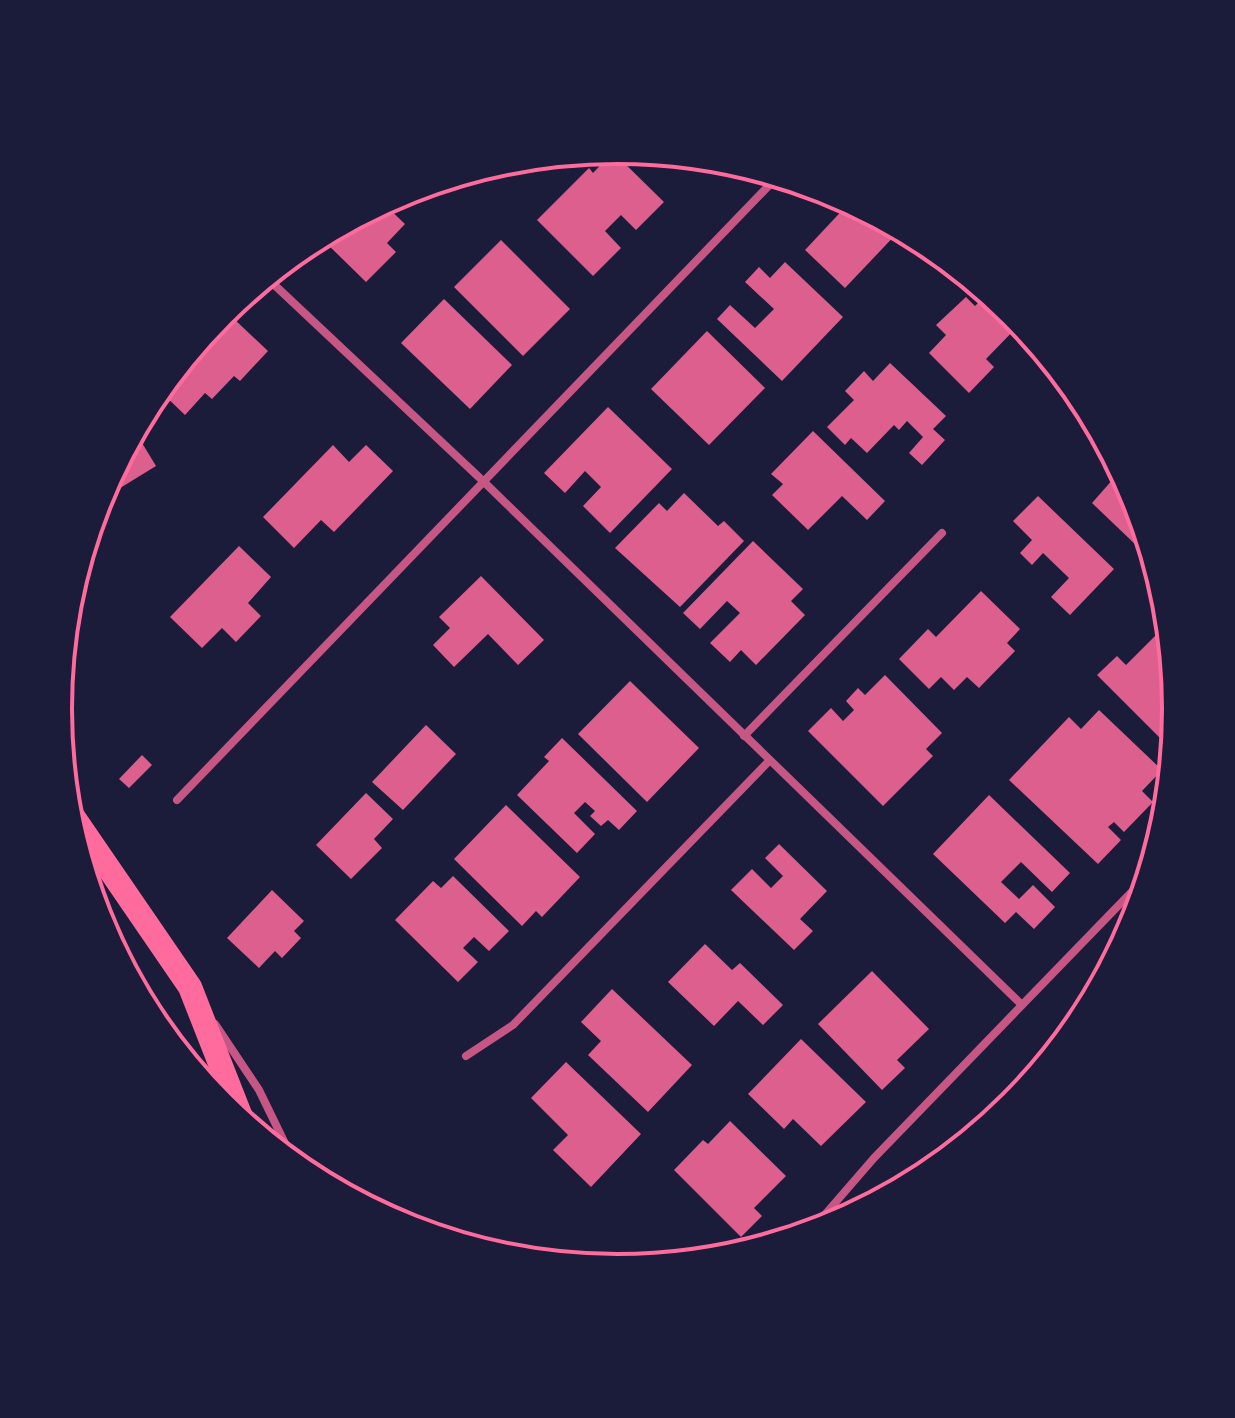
<svg xmlns="http://www.w3.org/2000/svg" width="1235" height="1418" viewBox="0 0 1235 1418" font-family="Commissioner,sans-serif">
<style>
.lines{fill:none;stroke-linecap:round;stroke-linejoin:round}
.stream{stroke:#12122b;stroke-width:8}
.building{fill:#dd5f8e}
.minor{stroke:#c65784;stroke-width:8}
.motorway{stroke:#ff6b9d;stroke-width:24}
.rim{fill:none;stroke:#ff6b9d;stroke-width:4}
</style>
<rect width="100%" height="100%" fill="#1b1b3a"/>
<g class="lines">
<path class="stream" d="M981 1131 1043 1059 1085 1016"/>
</g>
<g class="building">
<path d="M613 152 664 202 636 230 621 215 605 231 621 248 593 276 537 220 589 168 593 173Z"/>
<path d="M850 202 901 229 845 288 805 250Z"/>
<path d="M383 203 405 224 387 243 396 252 366 282 320 237Z"/>
<path d="M501 240 570 309 523 356 454 287Z"/>
<path d="M785 262 843 317 782 381 717 319 730 305 755 328 774 309 745 282 759 267 770 278Z"/>
<path d="M988 293 1021 323 986 359 994 367 969 393 929 353 946 335 936 325 966 297 975 306Z"/>
<path d="M444 299 512 365 470 409 401 343Z"/>
<path d="M233 318 268 351 240 381 234 376 212 399 205 393 185 415 160 391 183 366 181 364 193 348 198 353Z"/>
<path d="M707 331 765 388 709 445 651 389Z"/>
<path d="M890 363 946 416 933 429 945 440 922 465 909 453 923 437 907 421 899 430 894 425 867 453 851 438 845 445 827 427 854 400 845 391 864 371 873 381Z"/>
<path d="M608 407 672 469 610 533 583 506 601 487 585 471 565 493 544 473Z"/>
<path d="M813 431 885 501 867 520 842 496 808 530 772 495 783 484 771 474Z"/>
<path d="M136 433 156 466 99 501 133 435Z"/>
<path d="M333 445 349 462 366 445 393 471 334 532 321 520 294 548 263 517Z"/>
<path d="M1121 470 1135 495 1147 535 1137 546 1092 503Z"/>
<path d="M684 493 718 526 724 521 744 541 680 607 615 548 659 503 667 511Z"/>
<path d="M1038 496 1114 569 1070 615 1051 597 1069 578 1043 553 1032 565 1020 553 1032 540 1013 521Z"/>
<path d="M753 541 803 589 791 601 805 615 756 665 741 650 730 662 710 643 740 613 727 601 700 629 683 613Z"/>
<path d="M239 546 271 577 248 603 261 616 236 642 222 628 202 648 170 617Z"/>
<path d="M481 576 544 640 518 665 488 634 454 667 433 645 450 628 439 617Z"/>
<path d="M981 591 1020 629 1007 643 1015 651 979 688 967 677 954 690 941 677 929 689 899 659 928 629 936 637Z"/>
<path d="M1164 627 1169 633 1177 709 1173 751 1097 675 1117 656 1126 665Z"/>
<path d="M885 675 942 733 926 749 933 756 883 806 808 731 831 708 843 721 854 710 846 701 858 688 865 695Z"/>
<path d="M630 681 699 748 647 802 578 734Z"/>
<path d="M1099 710 1162 770 1142 791 1153 802 1124 832 1114 822 1108 827 1121 840 1098 864 1009 780 1069 717 1081 729Z"/>
<path d="M426 725 456 754 403 810 372 782Z"/>
<path d="M562 738 637 811 619 830 608 820 601 826 590 816 595 811 585 802 574 813 595 834 577 853 517 795 549 761 544 757Z"/>
<path d="M142 755 152 765 129 788 119 779Z"/>
<path d="M366 793 393 819 374 839 382 848 351 879 316 845Z"/>
<path d="M989 795 1070 873 1052 892 1021 862 1001 882 1019 899 1033 885 1055 907 1034 929 1016 912 1005 923 933 854Z"/>
<path d="M506 805 580 877 542 917 536 911 522 926 454 859Z"/>
<path d="M779 844 827 891 800 919 813 931 794 950 731 890 752 869 771 888 783 876 765 858Z"/>
<path d="M453 876 509 931 489 951 474 937 463 948 478 962 458 982 395 920 433 881 441 888Z"/>
<path d="M272 890 304 921 294 931 301 938 282 958 275 951 259 968 227 938Z"/>
<path d="M705 944 732 970 740 963 783 1005 763 1025 738 1001 714 1026 668 982Z"/>
<path d="M872 971 929 1029 897 1060 905 1068 882 1090 818 1024Z"/>
<path d="M612 989 692 1065 648 1112 588 1055 601 1041 581 1022Z"/>
<path d="M801 1039 866 1102 821 1146 793 1119 784 1129 748 1094Z"/>
<path d="M566 1062 641 1134 591 1187 553 1150 568 1135 531 1098Z"/>
<path d="M730 1121 786 1176 754 1208 762 1216 741 1237 674 1170 703 1140 708 1144Z"/>
</g>
<g class="lines">
<g class="minor">
<path d="M266 277 483 481 1022 1005"/>
<path d="M744 736 942 533"/>
<path d="M177 800 778 176"/>
<path d="M215 1024 259 1090 296 1166"/>
<path d="M466 1056 513 1025 769 761"/>
<path d="M809 1233 874 1158 1150 873"/>
</g>
<path class="motorway" d="M68 809 190 987 243 1122"/>
</g>
<path d="M0 0H1235V1418H0ZM72 709a545 545 0 1 1 1090 0a545 545 0 1 1-1090 0Z" fill="#1b1b3a" fill-rule="evenodd"/>
<path class="rim" d="M72 709a545 545 0 1 1 1090 0a545 545 0 1 1-1090 0Z"/>
</svg>
